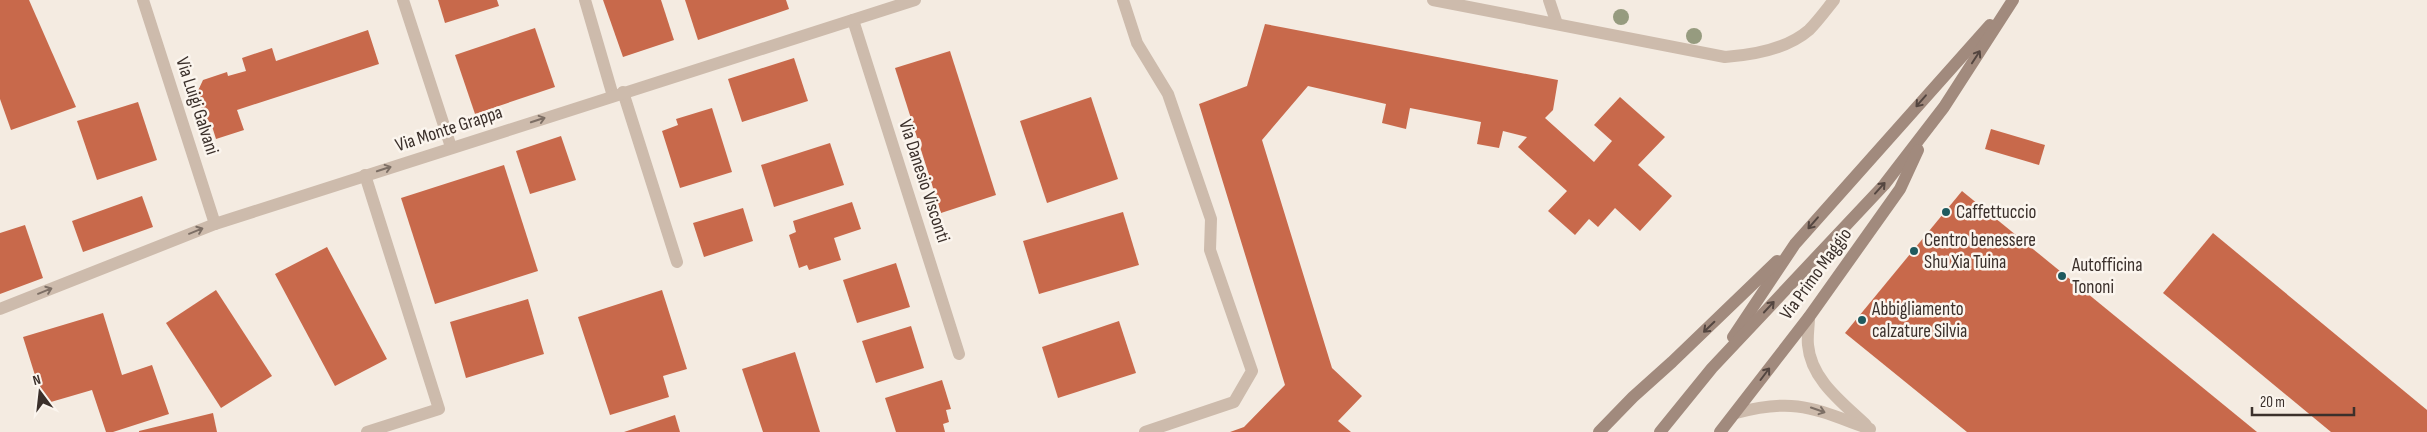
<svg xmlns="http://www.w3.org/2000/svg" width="2427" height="432" viewBox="0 0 2427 432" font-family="'Sofia Sans Condensed',sans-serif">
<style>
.building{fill:#c8694b}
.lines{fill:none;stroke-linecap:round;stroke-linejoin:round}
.lane{stroke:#cdbbac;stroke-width:12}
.street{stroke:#cdbbac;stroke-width:12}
.secondary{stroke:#a18a7d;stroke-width:12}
.tree{fill:#969b7f}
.oneway{stroke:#544640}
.oneway2{stroke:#7d6f65}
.poi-dot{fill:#1f5a5e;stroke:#fbf5ee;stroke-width:2}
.labels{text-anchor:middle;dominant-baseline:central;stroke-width:5;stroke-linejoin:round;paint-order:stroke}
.street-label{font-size:19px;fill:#3b302b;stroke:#fbf5ee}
.poi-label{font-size:19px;fill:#3b302b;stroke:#fbf5ee;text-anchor:start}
</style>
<rect width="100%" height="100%" fill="#f4ebe1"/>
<g class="building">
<path d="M0 0H29L76 107 11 130 0 99Z"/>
<path d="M438 0H497L499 6 445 23Z"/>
<path d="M603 0H661L674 40 623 57Z"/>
<path d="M685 0H786L789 9 698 40Z"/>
<path d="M1265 24 1558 80 1553 110 1545 118 1594 162 1612 141 1594 125 1620 97 1665 137 1638 165 1672 196 1640 231 1615 208 1598 227 1589 219 1575 235 1548 211 1567 191 1518 147 1527 137 1503 131 1499 148 1477 144 1481 122 1410 108 1406 129 1382 123 1386 104 1308 86 1262 140 1332 368 1362 396 1338 421 1351 432H1230L1244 427 1285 385 1199 104 1247 86Z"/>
<path d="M535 28 555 87 475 114 455 55Z"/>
<path d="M368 30 379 64 237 110 244 130 216 139 211 123 203 117 196 95 203 80 227 72 228 76 246 71 242 58 272 48 276 61Z"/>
<path d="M950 51 996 195 941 213 895 68Z"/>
<path d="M794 58 808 101 742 122 728 79Z"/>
<path d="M1091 97 1118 179 1047 203 1020 121Z"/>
<path d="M138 102 157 160 97 180 77 121Z"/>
<path d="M712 108 732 172 680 188 662 131 678 125 676 119Z"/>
<path d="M1991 129 2045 145 2039 165 1985 149Z"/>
<path d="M561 136 576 180 530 194 516 151Z"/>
<path d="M830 143 844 185 774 207 761 165Z"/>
<path d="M504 165 538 271 435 304 401 198Z"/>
<path d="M1962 191 2257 432H1967L1845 333Z"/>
<path d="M142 196 153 227 83 252 72 221Z"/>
<path d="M852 202 861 229 834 238 841 260 809 270 807 265 799 268 789 235 796 232 793 221Z"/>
<path d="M743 208 753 241 704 257 693 223Z"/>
<path d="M1123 212 1139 265 1039 294 1023 241Z"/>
<path d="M25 225 43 278 0 294V233Z"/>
<path d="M2213 233 2427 410V432H2331L2163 293Z"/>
<path d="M327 247 387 359 335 386 275 274Z"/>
<path d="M896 263 910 307 857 323 843 280Z"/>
<path d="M216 290 272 376 221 408 166 323Z"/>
<path d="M662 290 687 369 663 376 669 397 610 415 578 317Z"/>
<path d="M528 299 544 354 466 378 450 322Z"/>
<path d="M103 313 122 375 152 365 169 414 113 432H106L92 390 44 404 23 337Z"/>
<path d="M1119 321 1136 373 1058 398 1042 347Z"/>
<path d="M911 326 924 368 876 383 862 341Z"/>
<path d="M795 352 820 432H763L742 369Z"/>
<path d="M942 380 951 409 946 410 949 422 943 424 945 432H896L885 398Z"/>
<path d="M213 413 217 432H139V431Z"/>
<path d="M675 415 680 432H624Z"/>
</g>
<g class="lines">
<g class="lane">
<path d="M403 0 451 147"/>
<path d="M585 0 613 96"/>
<path d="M1123 0 1137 43 1168 94 1211 219 1210 250 1252 371 1234 402 1145 432"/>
<path d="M1549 0 1557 24"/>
<path d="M623 92 677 262"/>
<path d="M365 175 439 409 367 432"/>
</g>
<g class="street">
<path d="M143 0 215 224"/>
<path d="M1433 0 1725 57C1754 55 1787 49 1809 30 1818 21 1826 10 1834 0"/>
<path d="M853 20 959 354"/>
<path d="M0 309 215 224 915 0"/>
<path d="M1809 317C1809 326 1807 336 1808 345 1811 380 1843 403 1866 425"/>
<path d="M1736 413C1796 397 1814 409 1870 429"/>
</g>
<g class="secondary">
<path d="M1733 337 1795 244 1990 25"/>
<path d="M1599 432 1633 397 1672 362 1777 261"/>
<path d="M1660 432 1712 368 1884 185 1944 107 2013 0"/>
<path d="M1720 432 1809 317 1900 189 1918 150"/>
</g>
</g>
<g class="tree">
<circle cx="1621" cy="17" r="8"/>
<circle cx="1694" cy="36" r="8"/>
</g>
<defs><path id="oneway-shaft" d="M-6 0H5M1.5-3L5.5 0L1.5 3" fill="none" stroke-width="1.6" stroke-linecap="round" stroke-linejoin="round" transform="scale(1.25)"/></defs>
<g class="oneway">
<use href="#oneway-shaft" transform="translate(1976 57) rotate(-57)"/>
<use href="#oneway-shaft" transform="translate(1921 101) rotate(131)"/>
<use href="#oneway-shaft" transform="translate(1880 188) rotate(-48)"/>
<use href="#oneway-shaft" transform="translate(1813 223) rotate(131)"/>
<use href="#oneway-shaft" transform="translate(1769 307) rotate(-47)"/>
<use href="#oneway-shaft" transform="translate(1709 327) rotate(136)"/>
<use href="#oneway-shaft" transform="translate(1765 374) rotate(-53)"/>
</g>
<g class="oneway2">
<use href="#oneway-shaft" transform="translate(538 120) rotate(-18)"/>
<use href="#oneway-shaft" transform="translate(384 169) rotate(-18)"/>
<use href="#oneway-shaft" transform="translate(196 231) rotate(-22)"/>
<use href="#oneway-shaft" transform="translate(45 291) rotate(-22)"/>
<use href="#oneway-shaft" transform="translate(1818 410) rotate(19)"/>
</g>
<g class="poi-dot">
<circle cx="1946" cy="212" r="5"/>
<circle cx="1914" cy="251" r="5"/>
<circle cx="2062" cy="276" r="5"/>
<circle cx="1862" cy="320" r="5"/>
</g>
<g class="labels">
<g class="street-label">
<text transform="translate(197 106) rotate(72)">Via Luigi Galvani</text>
<text transform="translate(449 129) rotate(-18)">Via Monte Grappa</text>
<text transform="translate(924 181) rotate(72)">Via Danesio Visconti</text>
<text transform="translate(1816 274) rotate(-54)">Via Primo Maggio</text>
</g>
<g class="poi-label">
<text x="1956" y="212">Caffettuccio</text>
<text x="1924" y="240">Centro benessere<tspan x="1924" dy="22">Shu Xia Tuina</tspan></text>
<text x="2072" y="265">Autofficina<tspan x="2072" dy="22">Tononi</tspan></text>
<text x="1872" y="309">Abbigliamento<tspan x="1872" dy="22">calzature Silvia</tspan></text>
</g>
</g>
<g transform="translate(40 392) rotate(345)" stroke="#fbf5ee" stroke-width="4" paint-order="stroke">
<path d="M0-4L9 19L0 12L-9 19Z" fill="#3b302b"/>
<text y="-8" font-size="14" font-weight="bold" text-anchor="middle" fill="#3b302b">N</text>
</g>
<path d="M2252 407v8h102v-8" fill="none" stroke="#3b302b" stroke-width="2.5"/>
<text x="2260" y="407" font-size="15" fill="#3b302b" stroke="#fbf5ee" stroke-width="4" paint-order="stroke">20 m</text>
</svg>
